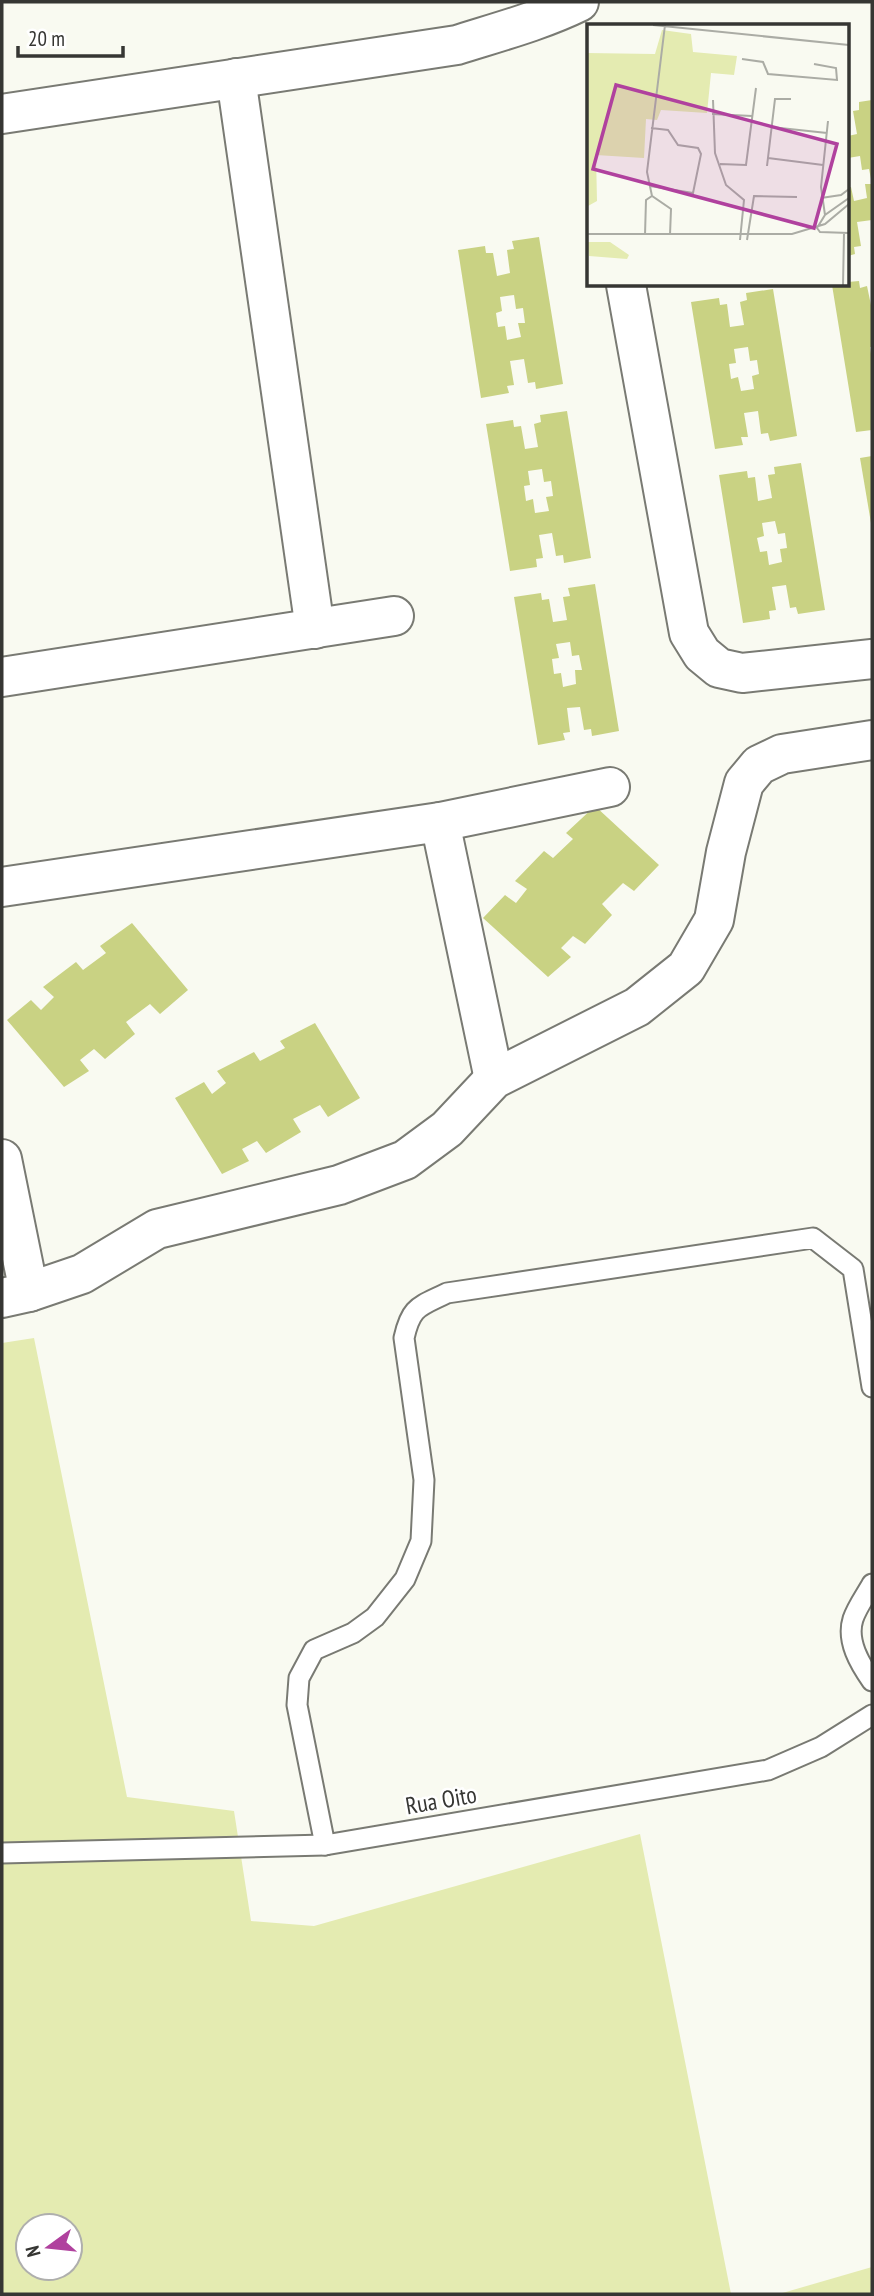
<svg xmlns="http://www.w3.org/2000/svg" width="874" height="2296" viewBox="0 0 874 2296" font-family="'PT Sans Narrow',sans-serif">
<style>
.green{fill:#e4ebb1;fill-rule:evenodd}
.building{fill:#c9d283;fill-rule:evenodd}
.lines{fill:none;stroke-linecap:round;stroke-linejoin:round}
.service-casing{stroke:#797a73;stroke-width:23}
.minor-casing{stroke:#797a73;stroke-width:42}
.service{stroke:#fff;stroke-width:19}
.minor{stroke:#fff;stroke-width:38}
.labels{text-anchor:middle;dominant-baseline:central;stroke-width:5;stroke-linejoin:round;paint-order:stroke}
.street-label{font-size:24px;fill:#363633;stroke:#fff}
.inset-road{fill:none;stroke:#abaca5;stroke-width:2}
.view{fill:#b0419e;fill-opacity:0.15;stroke:#b0419e;stroke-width:3.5}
.inset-edge{fill:none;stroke:#363633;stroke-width:3.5}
</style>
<rect width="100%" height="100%" fill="#f9faf1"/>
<g class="green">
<path d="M34 1338 127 1797 234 1811 251 1921 314 1926 640 1834 731 2294H2V1343ZM28 2226H70V2268H28Z"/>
<path d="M872 2267V2294H779Z"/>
</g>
<g class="building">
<path d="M872 100V178L871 179 869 169 862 170 860 156 848 158V136L857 134 853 111 859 110V102Z"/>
<path d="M865 184H872V220L857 222 861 246 854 247 855 254 848 256V187H851L854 201 867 198Z"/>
<path d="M539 237 563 384 536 389 535 382 528 383 524 359 510 361 514 385 507 386 509 393 481 398 458 250 485 246 486 253H493L497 276 510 273 507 250 514 249 512 241ZM514 295 516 309 523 308 525 323H518L521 337 507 340 505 326 498 327 496 313 502 311 500 297Z"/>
<path d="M859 281 860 288 867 286 872 310V347H870L872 361V430L856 432 832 285H848V282Z"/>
<path d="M773 289 797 436 770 441 768 433 761 434 758 411 744 413 748 437H741L743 445 715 449 691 302 719 298 720 305 727 304 730 327 744 325 740 302 747 300 746 293ZM748 347 750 361 757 360 759 374 752 376 754 389 741 391 738 377 731 379 729 364 736 363 734 349Z"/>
<path d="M567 411 591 558 564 563 563 555 556 556 552 533 539 535 543 558 536 559 537 567 510 571 486 424 513 420 514 427 521 426 525 449 538 447 534 424 541 422 540 415ZM542 469 544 482 551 481 553 496 546 497 549 511 535 513 533 499 526 501 524 486 530 485 528 471Z"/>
<path d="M872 456V523H871L860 458Z"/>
<path d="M801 463 825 610 798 614 796 607 790 608 786 585 772 587 776 610 769 611 770 619 743 623 719 475 747 471 748 478 755 477 758 501 772 498 768 475 775 474 774 467ZM775 521 778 534 785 533 787 548 780 549 782 562 769 565 767 551 760 552 757 538 764 536 762 523Z"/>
<path d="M595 584 619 731 592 736 591 729 584 730 580 707 567 708 570 732 563 733 565 740 538 745 514 597 541 593 542 600 549 599 553 622 567 620 563 597 570 596 568 588ZM570 642 572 656 579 655 582 670H575L576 684 563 687 561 673 554 674 552 659 559 658 556 644Z"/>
<path d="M595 806 659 865 634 891 623 883 602 904 612 915 585 944 573 936 561 948 571 957 548 977 483 918 505 895 516 903 527 889 515 881 544 851 553 858 573 839 566 833Z"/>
<path d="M132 923 188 990 160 1014 150 1004 126 1022 135 1034 105 1059 94 1049 80 1060 89 1071 64 1087 7 1020 31 1000 41 1010 54 997 43 987 76 962 83 970 106 953 100 946Z"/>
<path d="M315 1023 360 1098 328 1117 320 1105 293 1119 301 1132 266 1153 257 1141 242 1149 249 1161 222 1174 175 1098 204 1082 212 1094 226 1083 217 1071 254 1052 260 1061 285 1048 280 1041Z"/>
</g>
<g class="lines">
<defs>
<g id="service">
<path d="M872 1584C866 1595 857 1607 853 1619 846 1641 860 1664 872 1681"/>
<path d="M325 1845 297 1705 299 1678 314 1650 353 1633 375 1617 405 1579 421 1541 424 1480 404 1338C411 1306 419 1307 447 1293L813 1238 853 1269 872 1387"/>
<path d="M2 1853 325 1845 768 1770 821 1747 872 1715"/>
</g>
<g id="minor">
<path d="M236 78 315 629"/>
<path d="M2 114 457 45C498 32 540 21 579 2"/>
<path d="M626 285 689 633 702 654 719 668 742 673 872 659"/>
<path d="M2 677 394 616"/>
<path d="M440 822 610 787"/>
<path d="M2 887 440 822 494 1079"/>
<path d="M2 1159 29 1292"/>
<path d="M2 1298 29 1292 82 1274 157 1229 339 1185 405 1160 447 1129 494 1079 637 1007 686 968 714 920 726 852 744 783 759 765 782 754 872 740"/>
</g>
</defs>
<use href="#service" class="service-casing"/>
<use href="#minor" class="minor-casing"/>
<use href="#service" class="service"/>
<use href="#minor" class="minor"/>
</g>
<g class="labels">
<g class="street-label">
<text transform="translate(441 1800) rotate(-10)">Rua Oito</text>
</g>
</g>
<g transform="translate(587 24)">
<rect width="262" height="262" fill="#f9faf1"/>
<path d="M75 6 104 10 106 28 150 32 147 51 124 49 120 89 74 86 70 96 59 95 57 134 9 131 10 177 1 182 0 29 68 30ZM0 218H23L42 231 40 235 2 232Z" fill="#e4ebb1"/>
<path class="inset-road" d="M66 1 262 21M155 35 176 38 181 50 250 56 249 44 227 40M126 76 128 129 139 161 157 176 153 216M125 90 165 92M184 103 240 109M181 134 236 141M133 140 159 141 169 64M180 142 188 75H204M63 162 106 169 114 130 111 124 91 121 81 106 64 104M65 172 60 148 78 1M234 174 254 171 262 165M262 174 238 191 230 204 233 208 262 209M238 191 234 163 241 97M0 210H205L238 200 262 180M58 211 59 176 65 172 84 185 83 211M160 216 167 172 210 173M256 262 257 209"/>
<path class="view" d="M29 61 250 120 227 204 6 145Z"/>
<rect width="262" height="262" class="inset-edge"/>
</g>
<rect width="874" height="2296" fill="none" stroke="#363633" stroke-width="7"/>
<g transform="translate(49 2247) rotate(255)"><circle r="33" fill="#ffffff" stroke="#afafad" stroke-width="2"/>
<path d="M0-5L12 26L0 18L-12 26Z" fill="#b0419e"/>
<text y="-10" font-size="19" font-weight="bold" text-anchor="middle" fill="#363633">N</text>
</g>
<path d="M18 46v10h105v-10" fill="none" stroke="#363633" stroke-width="3.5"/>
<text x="28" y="46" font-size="21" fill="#363633" stroke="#ffffff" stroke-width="5" paint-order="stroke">20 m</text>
</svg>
